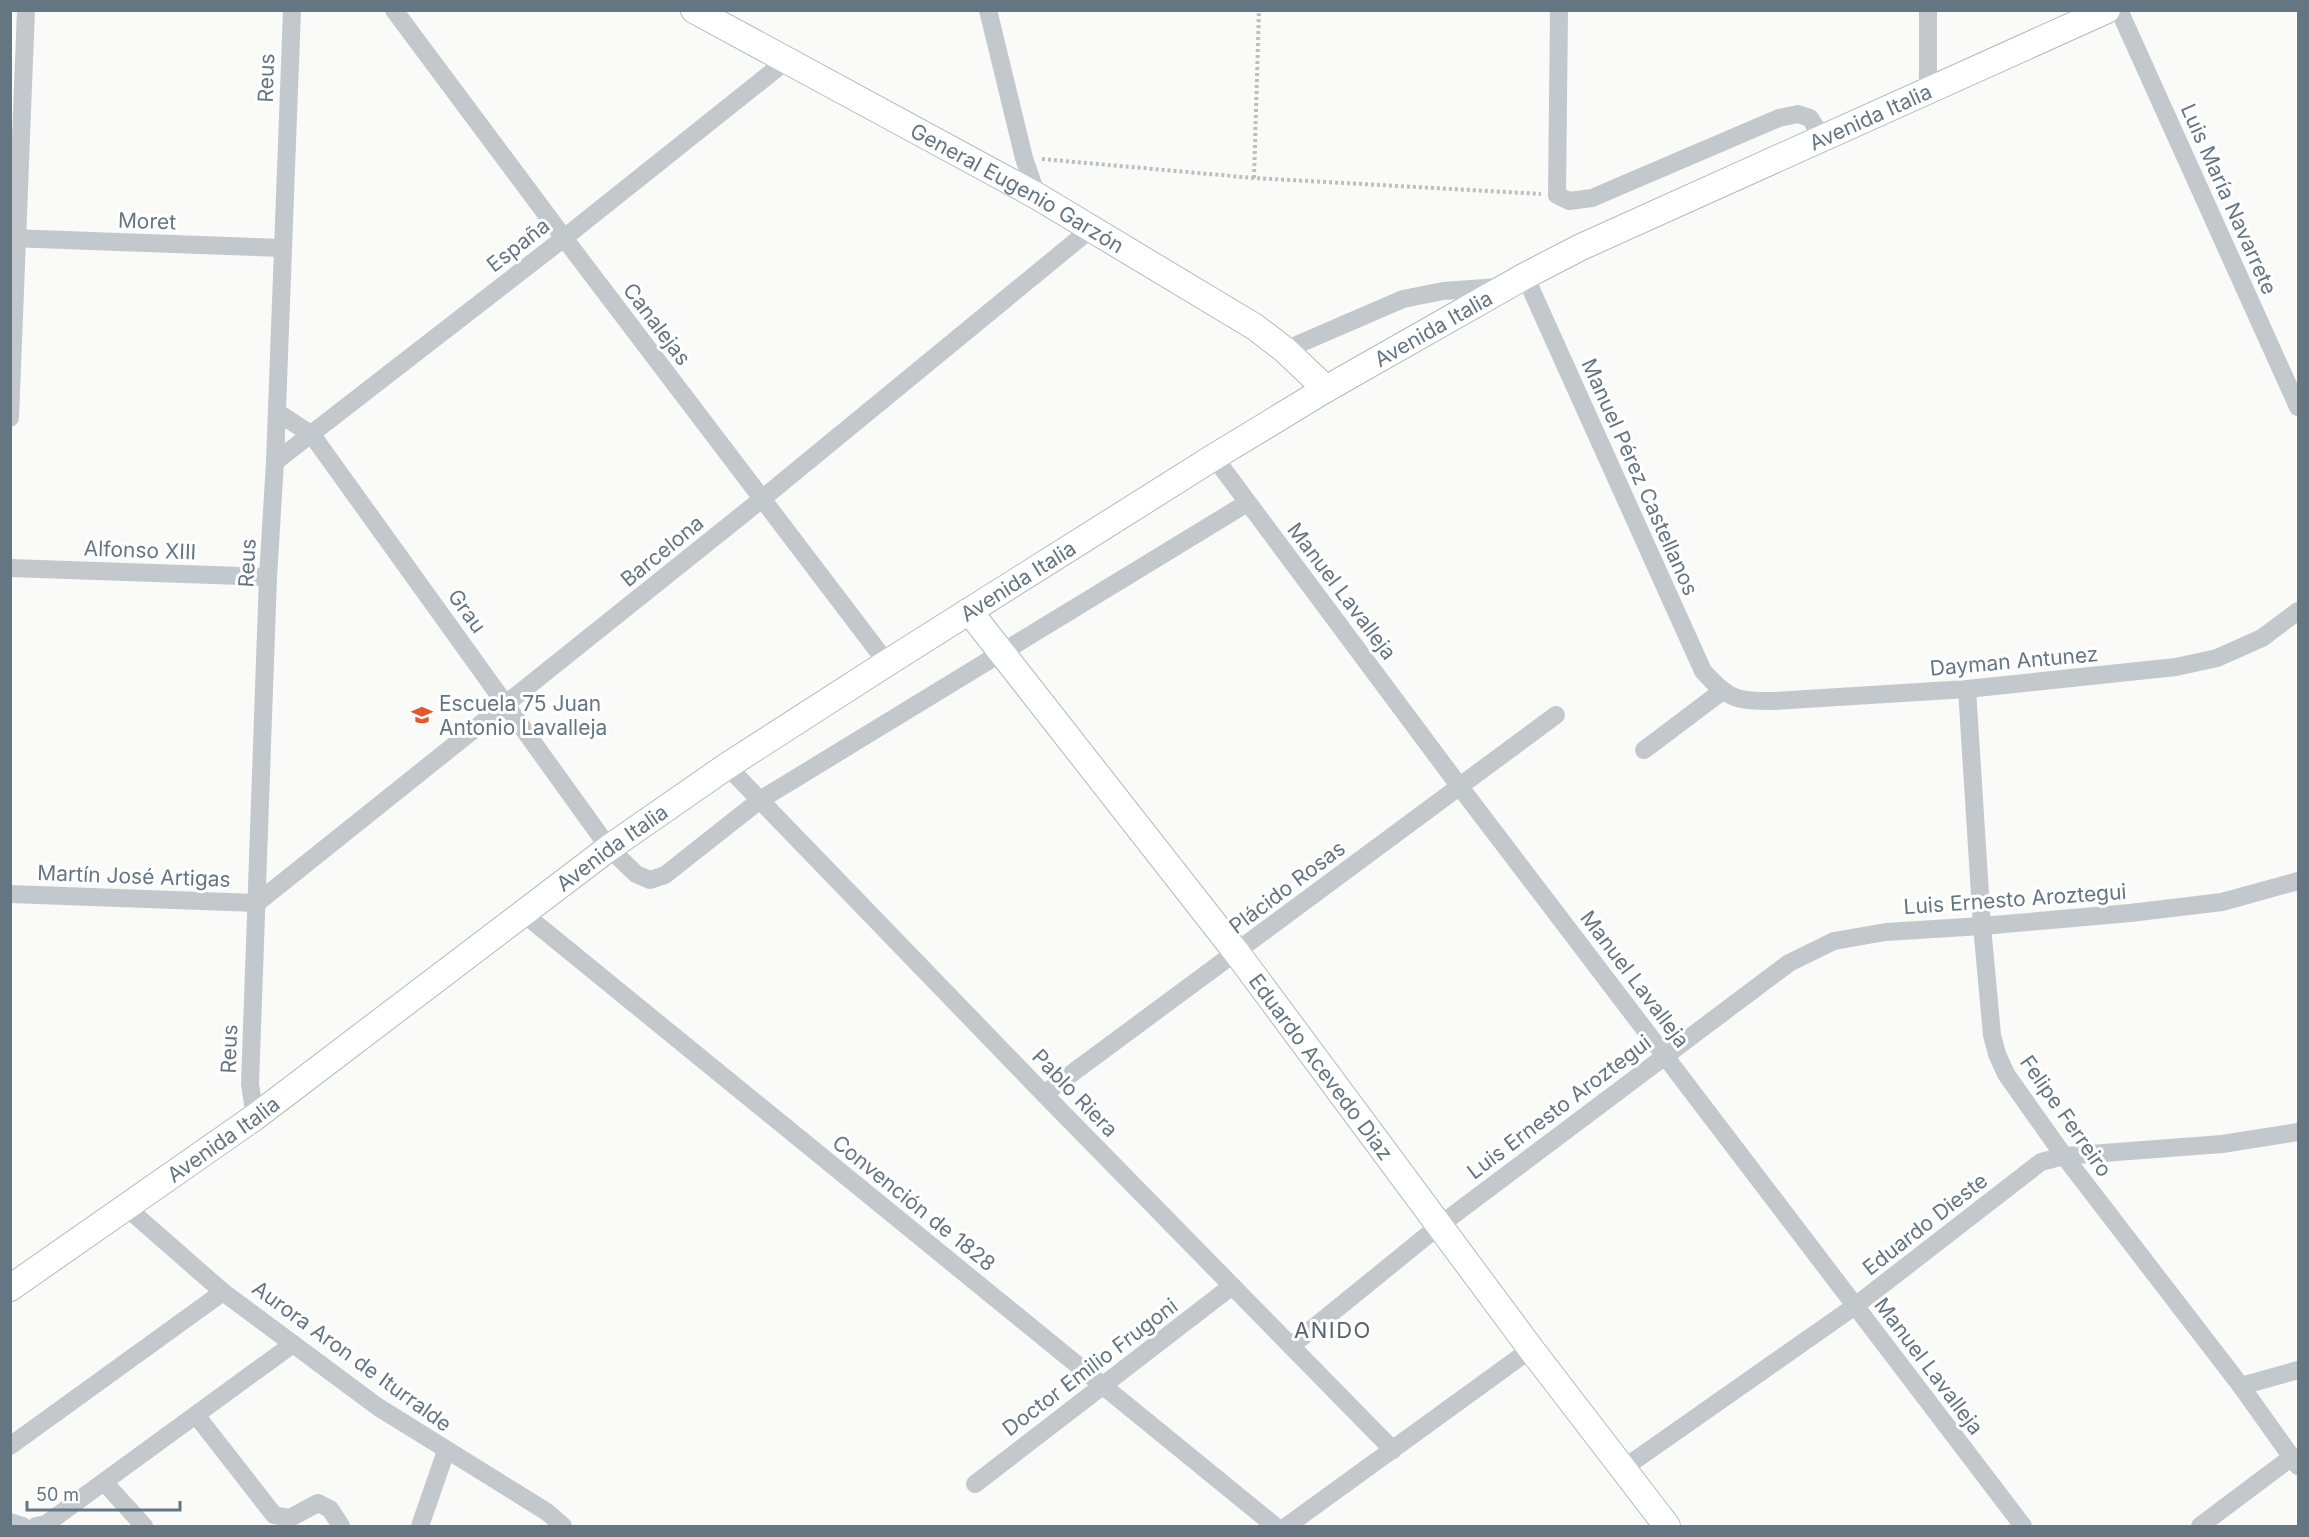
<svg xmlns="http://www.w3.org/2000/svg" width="2309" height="1537" viewBox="0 0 2309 1537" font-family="Inter,sans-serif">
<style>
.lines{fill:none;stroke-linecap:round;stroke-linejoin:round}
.secondary-casing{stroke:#b3babf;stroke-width:28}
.path{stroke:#bbbfc2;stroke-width:4;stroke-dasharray:3 3;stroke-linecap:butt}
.street{stroke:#c3c8cc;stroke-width:18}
.secondary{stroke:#fff;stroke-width:26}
.labels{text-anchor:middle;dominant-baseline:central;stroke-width:6;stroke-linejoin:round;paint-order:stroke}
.street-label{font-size:21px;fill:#657683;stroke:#fff}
.poi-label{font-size:21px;fill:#657683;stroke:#fff;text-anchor:start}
.neighbourhood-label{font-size:22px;letter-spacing:1.5px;fill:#57646e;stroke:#fff}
</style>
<rect width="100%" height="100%" fill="#fafaf8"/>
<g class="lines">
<defs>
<g id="secondary">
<path id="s1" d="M694 10 1037 196 1255 327 1285 350 1326 389"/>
<path id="s2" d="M969 611 1237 953 1531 1349 1667 1526"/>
<path id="s3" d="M10 1288 255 1117 609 848 727 766 887 663 1214 457 1326 389 1525 276 1581 247 2107 10"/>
</g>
</defs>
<use href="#secondary" class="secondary-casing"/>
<g class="path">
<path d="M1042 159 1254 178 1541 194"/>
<path d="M1254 178 1259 10"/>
</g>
<g class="street">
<path d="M394 10 564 238 887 663"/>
<path d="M988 10 1024 158 1037 196"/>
<path d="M1559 10 1557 195 1569 201 1592 198 1779 118 1798 114 1810 118 1822 137"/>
<path d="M2119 10 2298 407"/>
<path d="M1928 90V10"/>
<path d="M10 238 282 248"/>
<path d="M1525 276 1703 671C1729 700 1736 701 1775 701L1967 689 2176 667 2217 658 2262 638 2298 611"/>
<path d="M1285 350 1403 299 1443 291 1499 287"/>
<path d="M277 412 312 435 609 848 636 874 650 880 665 875 760 800 1247 503"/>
<path d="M10 418 26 10"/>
<path d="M1214 457 1460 787 2023 1526"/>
<path d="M275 462 564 238 786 61"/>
<path d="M10 568 268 577"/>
<path d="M1967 689 1982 926 1992 1035 1997 1054 2006 1074 2064 1156 2241 1386 2298 1466"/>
<path d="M1644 750 1721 692"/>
<path d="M727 766 1044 1094 1393 1450"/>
<path d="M10 894 257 903 762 499 1092 228"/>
<path d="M524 914 1275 1526"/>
<path d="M1044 1094 1556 715"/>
<path d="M255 1117 250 1084 268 577 275 462 292 10"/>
<path d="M126 1207 223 1292 378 1407 547 1512 563 1526"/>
<path d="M1291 1346 1440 1225 1789 963 1834 941 1886 932 1982 926 2130 913 2222 902 2298 881"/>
<path d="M2241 1386 2298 1370"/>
<path d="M196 1415 274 1515 290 1518 318 1503 330 1509 341 1526"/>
<path d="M10 1446 223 1292"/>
<path d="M1624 1468 1855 1306 2041 1162 2064 1156 2222 1144 2298 1132"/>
<path d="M104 1482 144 1526"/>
<path d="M975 1484 1232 1286"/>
<path d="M10 1522 23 1526"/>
<path d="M36 1526 46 1524 293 1344"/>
<path d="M420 1526 446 1451"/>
<path d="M1287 1526 1531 1349"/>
<path d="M2200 1526 2292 1457"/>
</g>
<use href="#secondary" class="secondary"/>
</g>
<defs>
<symbol id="school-bare" viewBox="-9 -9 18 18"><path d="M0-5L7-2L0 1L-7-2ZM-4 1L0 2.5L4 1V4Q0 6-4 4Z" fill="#e4572e" stroke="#fff" stroke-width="2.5" paint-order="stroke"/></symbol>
</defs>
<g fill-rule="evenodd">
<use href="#school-bare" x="407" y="700" width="30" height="30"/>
</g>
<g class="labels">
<g class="street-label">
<text transform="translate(266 78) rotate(-88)">Reus</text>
<text stroke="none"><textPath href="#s3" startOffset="2204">Avenida Italia</textPath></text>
<text stroke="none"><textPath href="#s1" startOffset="369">General Eugenio Garzón</textPath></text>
<text transform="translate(2229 199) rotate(66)">Luis María Navarrete</text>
<text transform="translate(147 221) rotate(2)">Moret</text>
<text transform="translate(518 245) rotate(-38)">España</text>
<text transform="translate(657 324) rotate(53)">Canalejas</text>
<text stroke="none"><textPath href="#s3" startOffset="1718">Avenida Italia</textPath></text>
<text transform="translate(1640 477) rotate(66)">Manuel Pérez Castellanos</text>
<text transform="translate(140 550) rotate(2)">Alfonso XIII</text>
<text transform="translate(662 551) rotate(-39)">Barcelona</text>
<text transform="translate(247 563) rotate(-87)">Reus</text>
<text stroke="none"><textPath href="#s3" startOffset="1232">Avenida Italia</textPath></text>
<text transform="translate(1342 591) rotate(53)">Manuel Lavalleja</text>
<text transform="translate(467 611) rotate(54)">Grau</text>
<text transform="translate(2014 661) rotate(-5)">Dayman Antunez</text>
<text stroke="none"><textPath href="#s3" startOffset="746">Avenida Italia</textPath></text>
<text transform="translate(134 876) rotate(2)">Martín José Artigas</text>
<text transform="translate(1287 887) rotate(-37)">Plácido Rosas</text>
<text transform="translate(2015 899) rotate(-4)">Luis Ernesto Aroztegui</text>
<text transform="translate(1635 979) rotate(53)">Manuel Lavalleja</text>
<text transform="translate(229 1049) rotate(-88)">Reus</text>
<text stroke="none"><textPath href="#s2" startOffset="576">Eduardo Acevedo Diaz</textPath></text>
<text transform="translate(1075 1093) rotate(46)">Pablo Riera</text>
<text transform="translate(1559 1107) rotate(-37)">Luis Ernesto Aroztegui</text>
<text transform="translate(2066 1116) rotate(55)">Felipe Ferreiro</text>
<text stroke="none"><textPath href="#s3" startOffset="260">Avenida Italia</textPath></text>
<text transform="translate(914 1203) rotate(39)">Convención de 1828</text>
<text transform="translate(1925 1224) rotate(-38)">Eduardo Dieste</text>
<text transform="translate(352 1356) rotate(36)">Aurora Aron de Iturralde</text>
<text transform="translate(1929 1366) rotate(53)">Manuel Lavalleja</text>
<text transform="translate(1090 1367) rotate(-37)">Doctor Emilio Frugoni</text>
</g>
<g class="poi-label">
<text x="439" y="703">Escuela 75 Juan<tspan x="439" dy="24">Antonio Lavalleja</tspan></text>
</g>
<g class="neighbourhood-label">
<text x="1333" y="1330">ANIDO</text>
</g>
</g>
<rect width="2309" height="1537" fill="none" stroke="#657683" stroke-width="24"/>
<path d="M27 1501v9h153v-9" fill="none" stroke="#657683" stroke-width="3"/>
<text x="36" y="1501" font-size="18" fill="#657683" stroke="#ffffff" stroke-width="4.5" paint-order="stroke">50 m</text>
</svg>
